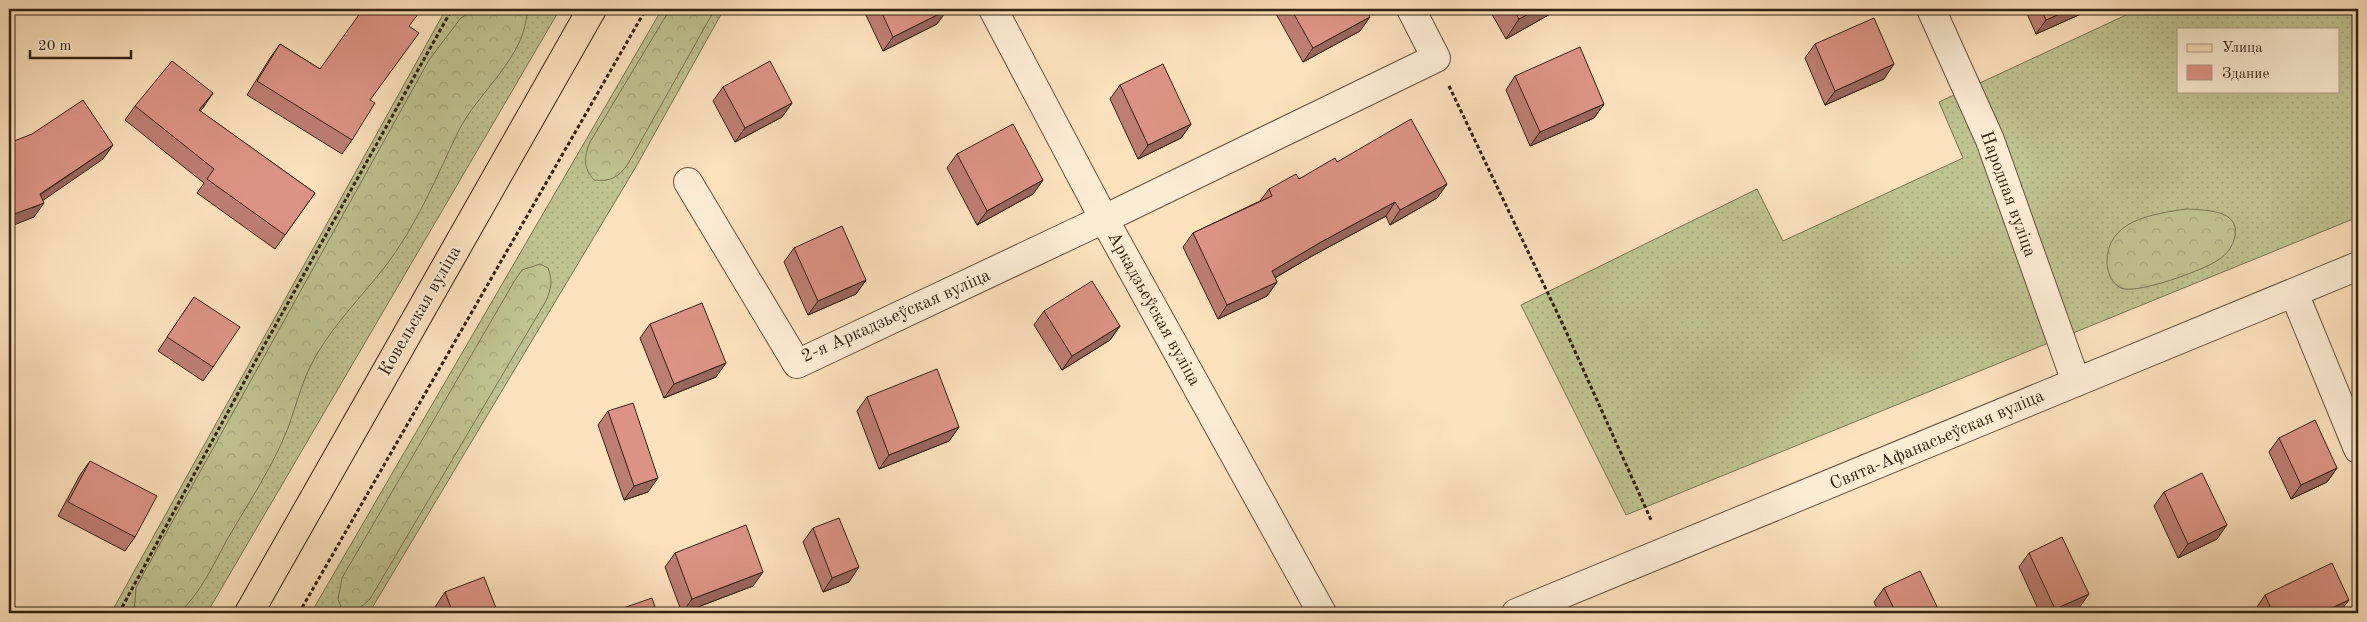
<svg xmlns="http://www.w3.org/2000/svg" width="2367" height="622" viewBox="0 0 2367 622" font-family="'Old Standard TT',serif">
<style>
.grass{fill:url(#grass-dots);stroke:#797252;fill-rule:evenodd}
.forest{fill:url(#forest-crowns);stroke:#797252}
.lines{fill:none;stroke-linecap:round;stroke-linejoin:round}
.minor-casing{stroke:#65513d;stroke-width:30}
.major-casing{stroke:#332112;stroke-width:30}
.path{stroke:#332112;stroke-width:3;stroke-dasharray:4 2.5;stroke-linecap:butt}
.minor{stroke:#fdecd4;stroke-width:28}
.major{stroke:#fce1bd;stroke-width:28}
.wall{fill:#bd7e72;stroke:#332112}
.shaded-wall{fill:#9a675d;stroke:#332112}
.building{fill:#dc9385;stroke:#332112}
.labels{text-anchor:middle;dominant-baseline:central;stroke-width:4.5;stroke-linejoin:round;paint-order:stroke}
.street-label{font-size:18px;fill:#332112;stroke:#fdecd4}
</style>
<defs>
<pattern id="grass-dots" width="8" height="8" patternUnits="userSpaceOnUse" patternTransform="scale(1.25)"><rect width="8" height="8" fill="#bfc391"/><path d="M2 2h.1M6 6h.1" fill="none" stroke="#a5a77c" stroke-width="1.8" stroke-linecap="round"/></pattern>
<pattern id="forest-crowns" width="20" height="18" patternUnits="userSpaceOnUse" patternTransform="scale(1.25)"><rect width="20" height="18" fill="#bfc391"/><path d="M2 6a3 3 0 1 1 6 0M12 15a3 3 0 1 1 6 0" fill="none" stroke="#a5a77c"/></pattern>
</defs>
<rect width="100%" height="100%" fill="#fce1bd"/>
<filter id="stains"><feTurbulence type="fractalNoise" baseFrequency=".004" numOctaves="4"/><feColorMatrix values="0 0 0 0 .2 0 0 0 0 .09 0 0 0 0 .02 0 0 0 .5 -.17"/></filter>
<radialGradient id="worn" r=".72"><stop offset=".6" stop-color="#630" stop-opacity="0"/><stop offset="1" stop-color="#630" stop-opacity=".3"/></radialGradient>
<g class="grass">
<path d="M446 9H560L207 613H111Z"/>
<path d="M662 9H724L637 165 369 613H311Z"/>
<path d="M2139 9H2358V217L1626 515 1521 305 1757 189 1783 241 1963 158 1939 102ZM2178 29H2338V91H2178Z"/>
</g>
<g class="forest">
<path d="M474 9H527C527 57 478 91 458 132 436 178 416 227 384 268 361 297 336 322 317 354 303 377 297 403 288 428 273 466 249 502 228 538 214 563 201 593 179 613H134L136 588 146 569 429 60 460 19Z"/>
<path d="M670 9H715L628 164C619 177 610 182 594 180 583 168 584 157 590 142Z"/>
<path d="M2186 209C2203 210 2240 209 2235 236 2233 246 2227 255 2218 260 2204 270 2136 295 2121 288 2111 283 2108 273 2107 263 2106 220 2153 214 2186 209Z"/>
<path d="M540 264 548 268C553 281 551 289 546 301L370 599C361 608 353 613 341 607L338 599 342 578 515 280 522 270Z"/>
</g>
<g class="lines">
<defs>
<g id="minor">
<path d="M1931 9 1990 140 2076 382"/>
<path d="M688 182 797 364 1104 219 993 9"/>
<path d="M2294 293 2358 449"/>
<path d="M1322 613 1104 219 1436 58 1411 9"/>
<path d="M1516 613 2358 266"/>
</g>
<path id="major" d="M249 613 592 9"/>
</defs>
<use href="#minor" class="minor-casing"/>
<use href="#major" class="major-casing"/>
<g class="path">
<path d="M1449 86 1564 327 1652 522"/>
<path d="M119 613 255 362 452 9"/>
<path d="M299 613 646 9"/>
</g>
<use href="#minor" class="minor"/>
<use href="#major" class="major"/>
</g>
<g class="wall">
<path d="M863 9H947V10L937 24 883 51Z"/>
<path d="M1277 9H1366L1360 31 1303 62 1275 12Z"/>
<path d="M1489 9H1559L1506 39Z"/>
<path d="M2025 9H2092L2036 34Z"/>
<path d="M409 26 370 100 352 140 342 154 247 95 270 58 280 44 320 69Z"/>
<path d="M1815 44 1884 79 1825 105 1805 58Z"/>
<path d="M1515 76 1604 104 1594 118 1530 146 1506 90Z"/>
<path d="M1120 85 1191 124 1181 138 1138 159 1110 99Z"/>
<path d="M723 87 792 103 782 117 735 142 713 101Z"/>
<path d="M213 93 200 111 315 193 275 249 197 193 204 183 125 120 135 106Z"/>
<path d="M957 154 1043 180 1033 194 977 225 947 168Z"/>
<path d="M1337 162 1447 184 1437 198 1390 225 1386 216 1312 256 1275 278 1277 282 1267 296 1218 319 1183 247 1193 233 1260 201 1269 189 1299 179Z"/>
<path d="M794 248 866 280 856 294 808 315 784 262Z"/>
<path d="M194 297 213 367 203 381 158 351Z"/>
<path d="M1044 311 1120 326 1110 340 1062 370 1034 325Z"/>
<path d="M650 324 716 377 664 398 640 338Z"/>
<path d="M867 397 959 427 949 441 879 469 857 411Z"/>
<path d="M608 411 648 492 624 500 598 425Z"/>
<path d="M2279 438 2337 468 2327 482 2291 499 2269 452Z"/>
<path d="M90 461 135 537 125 551 58 516 80 475Z"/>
<path d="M2164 492 2217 539 2178 558 2154 506Z"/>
<path d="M813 528 849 582 823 592 803 542Z"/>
<path d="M675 553 753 586 682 613 665 567Z"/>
<path d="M2029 553 2079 608 2067 613H2040L2019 567Z"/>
<path d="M1884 588 1940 613H1879L1874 602Z"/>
<path d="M445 592 498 613H438L435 607Z"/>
<path d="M2265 595 2339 613H2257L2255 610Z"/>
</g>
<g class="shaded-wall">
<path d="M1538 9H1559L1506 39 1519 19Z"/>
<path d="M2071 9H2092L2036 34 2046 20Z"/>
<path d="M947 10 937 24 883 51 893 37Z"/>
<path d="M1370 17 1360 31 1303 62 1313 48Z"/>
<path d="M1894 64 1884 79 1825 105 1835 91Z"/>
<path d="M213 93 203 108 189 124 199 110Z"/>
<path d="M792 103 782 117 735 142 745 128Z"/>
<path d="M1604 104 1594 118 1530 146 1540 132Z"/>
<path d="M1191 124 1181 138 1138 159 1148 145Z"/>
<path d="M113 145 103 159 32 208 44 203 34 217 9 227V216Z"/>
<path d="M1043 180 1033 194 977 225 987 211Z"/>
<path d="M1447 184 1437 198 1390 225 1400 210Z"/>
<path d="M1395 202 1386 216 1312 256 1262 285 1272 271 1321 242Z"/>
<path d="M866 280 856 294 808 315 818 301Z"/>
<path d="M1277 282 1267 296 1218 319 1227 305Z"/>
<path d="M1120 326 1110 340 1062 370 1072 356Z"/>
<path d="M726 363 716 377 664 398 674 384Z"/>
<path d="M959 427 949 441 879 469 889 455Z"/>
<path d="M2337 468 2327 482 2291 499 2301 485Z"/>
<path d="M658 478 648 492 624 500 634 486Z"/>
<path d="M2227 525 2217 539 2178 558 2188 544Z"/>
<path d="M859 567 849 582 823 592 832 578Z"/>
<path d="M763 572 753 586 682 613 692 599Z"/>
<path d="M2089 594 2079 608 2067 613H2052L2055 609Z"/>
<path d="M2349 600 2339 613H2320Z"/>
</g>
<g class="building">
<path d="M363 9H422L409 26 419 33 370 100 375 103 352 140 257 81 280 44 320 69Z"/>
<path d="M880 9H947V10L893 37Z"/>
<path d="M1291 9H1366L1370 17 1313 48Z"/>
<path d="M1513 9H1538L1519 19Z"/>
<path d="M2041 9H2071L2046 20Z"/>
<path d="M1874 18 1894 64 1835 91 1815 44Z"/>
<path d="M1580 47 1604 104 1540 132 1515 76Z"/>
<path d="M172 61 213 93 199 110 315 193 285 235 207 179 214 169 135 106Z"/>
<path d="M770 61 792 103 745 128 723 87Z"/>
<path d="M1163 64 1191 124 1148 145 1120 85Z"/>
<path d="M83 100 113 145 40 194 44 203 9 216V143L32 134Z"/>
<path d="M1411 119 1447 184 1400 210 1395 202 1321 242 1272 271 1277 282 1227 305 1193 233 1272 196 1269 189 1296 174 1299 179 1335 158 1337 162Z"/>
<path d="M1013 124 1043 180 987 211 957 154Z"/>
<path d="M842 226 866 280 818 301 794 248Z"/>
<path d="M1092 281 1120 326 1072 356 1044 311Z"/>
<path d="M194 297 240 327 213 367 167 337Z"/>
<path d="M702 303 726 363 674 384 650 324Z"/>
<path d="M937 369 959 427 889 455 867 397Z"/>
<path d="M633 403 658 478 634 486 608 411Z"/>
<path d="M2315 420 2337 468 2301 485 2279 438Z"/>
<path d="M90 461 157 496 135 537 68 502Z"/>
<path d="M2202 473 2227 525 2188 544 2164 492Z"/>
<path d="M839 518 859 567 832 578 813 528Z"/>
<path d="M746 525 763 572 692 599 675 553Z"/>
<path d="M2062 537 2089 594 2055 609 2029 553Z"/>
<path d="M2332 563 2349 600 2320 613H2273L2265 595Z"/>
<path d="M1920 571 1940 613H1896L1884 588Z"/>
<path d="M484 577 498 613H453L445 592Z"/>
<path d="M652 598 657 613H609Z"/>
<path d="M9 604 12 613H9Z"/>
</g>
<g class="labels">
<g class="street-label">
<text transform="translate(2008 194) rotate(70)">Народная вуліца</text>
<text transform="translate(1154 309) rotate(61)">Аркадзьеўская вуліца</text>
<text transform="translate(420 311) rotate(-60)">Ковельская вуліца</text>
<text transform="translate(896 316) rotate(-24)">2-я Аркадзьеўская вуліца</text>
<text transform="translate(1937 440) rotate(-23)">Свята-Афанасьеўская вуліца</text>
</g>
</g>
<rect width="2367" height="622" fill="none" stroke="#fce1bd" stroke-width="30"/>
<rect x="10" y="10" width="2347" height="602" fill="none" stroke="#332112" stroke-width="2.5"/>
<rect x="15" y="15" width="2337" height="592" fill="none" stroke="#332112"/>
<rect x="2177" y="28" width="162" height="65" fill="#fdecd4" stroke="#ac9b86"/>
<rect x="2187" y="44" width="25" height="8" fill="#fce1bd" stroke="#ac9b86"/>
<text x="2222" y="52" font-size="15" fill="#332112">Улица</text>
<rect x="2187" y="65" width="25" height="15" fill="#dc9385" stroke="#ac9b86"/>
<text x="2222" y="78" font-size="15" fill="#332112">Здание</text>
<path d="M30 50v8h101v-8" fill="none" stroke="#332112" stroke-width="2.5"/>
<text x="38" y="50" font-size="15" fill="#332112" stroke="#fdecd4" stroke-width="4" paint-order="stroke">20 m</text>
<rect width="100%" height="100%" filter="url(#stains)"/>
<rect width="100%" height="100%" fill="url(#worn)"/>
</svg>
